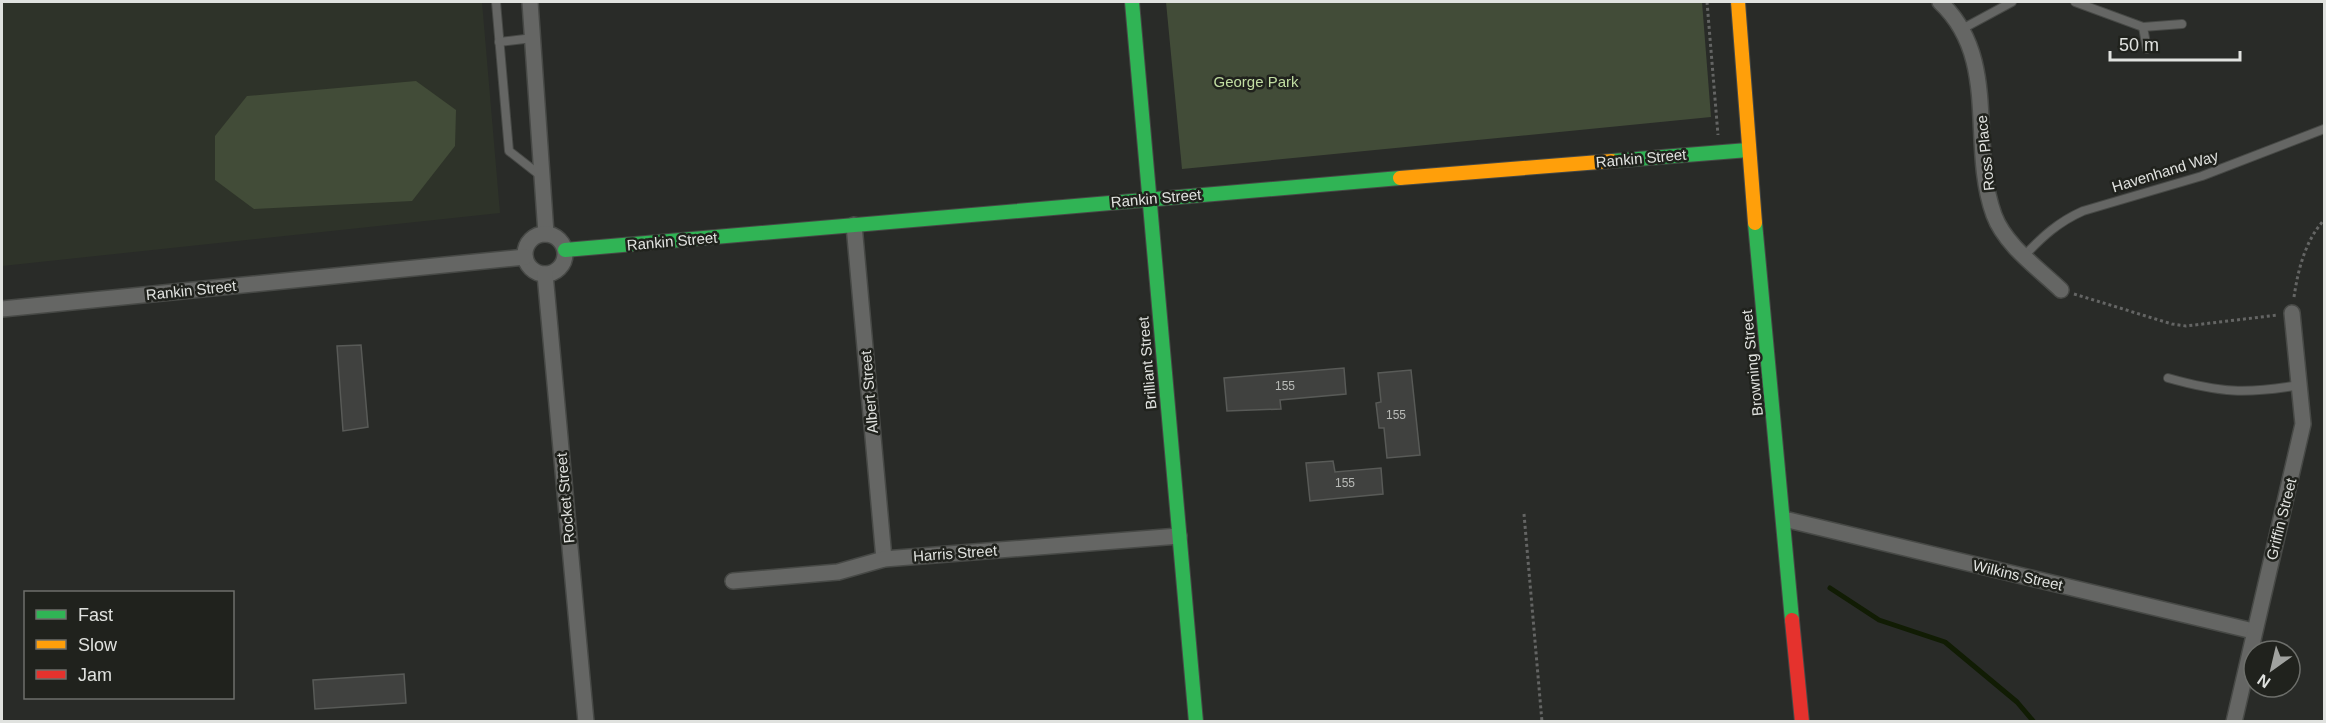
<svg xmlns="http://www.w3.org/2000/svg" width="2326" height="723" viewBox="0 0 2326 723" font-family="Helvetica,sans-serif">
<style>
.built{fill:#2e3329}
.green{fill:#424c38}
.lines{fill:none;stroke-linecap:round;stroke-linejoin:round}
.stream{stroke:#111c04;stroke-width:5}
.building{fill:#40413f;stroke:#585a57;stroke-width:1.5}
.lane-casing{stroke:#474946;stroke-width:10}
.street-casing{stroke:#474946;stroke-width:18}
.fast-casing{stroke:#474946;stroke-width:16}
.slow-casing{stroke:#474946;stroke-width:16}
.jam-casing{stroke:#474946;stroke-width:16}
.path{stroke:#646564;stroke-width:3;stroke-dasharray:3 3;stroke-linecap:butt}
.lane{stroke:#656664;stroke-width:8}
.street{stroke:#656664;stroke-width:15}
.fast{stroke:#30b455;stroke-width:14}
.slow{stroke:#ff9f0a;stroke-width:14}
.jam{stroke:#e5322d;stroke-width:14}
.labels{text-anchor:middle;dominant-baseline:central;stroke-width:5;stroke-linejoin:round;paint-order:stroke}
.number-label{font-size:12px;fill:#b8bab7}
.park-label{font-size:15px;fill:#c1dda2;stroke:#20221d}
.street-label{font-size:15px;fill:#e0e2df;stroke:#20221d}
</style>
<rect width="100%" height="100%" fill="#292b28"/>
<path class="built" d="M2 2H482L500 213 2 266Z"/>
<g class="green">
<path d="M1166 2H1702L1711 117 1182 169Z"/>
<path d="M416 81 456 110 455 146 412 201 254 209 215 180V136L247 96Z"/>
</g>
<g class="lines">
<path class="stream" d="M1830 588 1879 620 1945 642 2017 702 2034 722"/>
</g>
<g class="building">
<path d="M361 345 368 427 343 431 337 346Z"/>
<path d="M1344 368 1346 394 1280 400 1281 409 1227 411 1224 378Z"/>
<path d="M1411 370 1420 455 1387 458 1384 428H1379L1376 403 1381 402 1378 373Z"/>
<path d="M1333 461 1335 472 1381 468 1383 494 1310 501 1306 463Z"/>
<path d="M404 674 406 703 315 709 313 680Z"/>
</g>
<g class="lines">
<defs>
<g id="lane">
<path d="M496 2 509 151 541 176"/>
<path d="M2075 2 2143 27"/>
<path d="M1962 29 2012 2"/>
<path d="M499 42 533 38"/>
<path d="M2147 49 2143 27 2182 24"/>
<path d="M2024 256C2042 237 2058 222 2083 211L2202 176 2324 129"/>
<path d="M2168 378C2221 393 2246 394 2300 385"/>
</g>
<g id="street">
<path d="M530 2 546 234"/>
<path d="M1940 2C2001 59 1968 144 1994 215 2005 245 2038 268 2061 290"/>
<path d="M854 225 884 559"/>
<circle cx="545" cy="254" r="20"/>
<path d="M545 274 586 722"/>
<path d="M2 309 525 257"/>
<path d="M1784 519 2253 631"/>
<path d="M733 581 838 572 884 559 1179 536"/>
<path d="M2234 722 2303 424 2292 313"/>
</g>
<g id="fast">
<path d="M1132 2 1196 722"/>
<path d="M1612 161 1748 150"/>
<path d="M1755 223 1792 620"/>
<path d="M565 250 1400 178"/>
</g>
<g id="slow">
<path d="M1738 2 1755 223"/>
<path d="M1400 178 1612 161"/>
</g>
<path id="jam" d="M1792 620 1802 722"/>
</defs>
<use href="#lane" class="lane-casing"/>
<use href="#street" class="street-casing"/>
<use href="#fast" class="fast-casing"/>
<use href="#slow" class="slow-casing"/>
<use href="#jam" class="jam-casing"/>
<g class="path">
<path d="M1707 2 1718 135"/>
<path d="M2074 294 2172 324 2186 326 2278 315"/>
<path d="M2294 297C2298 270 2305 241 2324 220"/>
<path d="M1524 514 1542 722"/>
</g>
<use href="#lane" class="lane"/>
<use href="#street" class="street"/>
<use href="#fast" class="fast"/>
<use href="#slow" class="slow"/>
<use href="#jam" class="jam"/>
</g>
<g class="labels">
<g class="number-label">
<text x="1285" y="386">155</text>
<text x="1396" y="415">155</text>
<text x="1345" y="483">155</text>
</g>
<g class="park-label">
<text x="1256" y="81">George Park</text>
</g>
<g class="street-label">
<text transform="translate(1985 153) rotate(-96)">Ross Place</text>
<text transform="translate(1641 158) rotate(-5)">Rankin Street</text>
<text transform="translate(2165 171) rotate(-17)">Havenhand Way</text>
<text transform="translate(1156 198) rotate(-5)">Rankin Street</text>
<text transform="translate(672 241) rotate(-5)">Rankin Street</text>
<text transform="translate(191 290) rotate(-6)">Rankin Street</text>
<text transform="translate(1147 363) rotate(-95)">Brilliant Street</text>
<text transform="translate(1752 363) rotate(-96)">Browning Street</text>
<text transform="translate(869 392) rotate(-95)">Albert Street</text>
<text transform="translate(565 498) rotate(-95)">Rocket Street</text>
<text transform="translate(2281 519) rotate(-76)">Griffin Street</text>
<text transform="translate(955 553) rotate(-4)">Harris Street</text>
<text transform="translate(2018 575) rotate(13)">Wilkins Street</text>
</g>
</g>
<rect width="2326" height="723" fill="none" stroke="#e0e2df" stroke-width="6"/>
<rect x="24" y="591" width="210" height="108" fill="#20221d" stroke="#6d6f6b" stroke-width="1.5"/>
<rect x="36" y="610" width="30" height="9" fill="#30b455" stroke="#6d6f6b" stroke-width="1.5"/>
<text x="78" y="621" font-size="18" fill="#e0e2df">Fast</text>
<rect x="36" y="640" width="30" height="9" fill="#ff9f0a" stroke="#6d6f6b" stroke-width="1.5"/>
<text x="78" y="651" font-size="18" fill="#e0e2df">Slow</text>
<rect x="36" y="670" width="30" height="9" fill="#e5322d" stroke="#6d6f6b" stroke-width="1.5"/>
<text x="78" y="681" font-size="18" fill="#e0e2df">Jam</text>
<g transform="translate(2272 669) rotate(214)"><circle r="28" fill="#20221d" stroke="#6d6f6b" stroke-width="1.5"/>
<path d="M0-4.5L10 22L0 15L-10 22Z" fill="#a0a29f"/>
<text y="-9" font-size="16" font-weight="bold" text-anchor="middle" fill="#e0e2df">N</text>
</g>
<path d="M2110 51v9h130v-9" fill="none" stroke="#e0e2df" stroke-width="3"/>
<text x="2119" y="51" font-size="18" fill="#e0e2df" stroke="#20221d" stroke-width="4.5" paint-order="stroke">50 m</text>
</svg>
